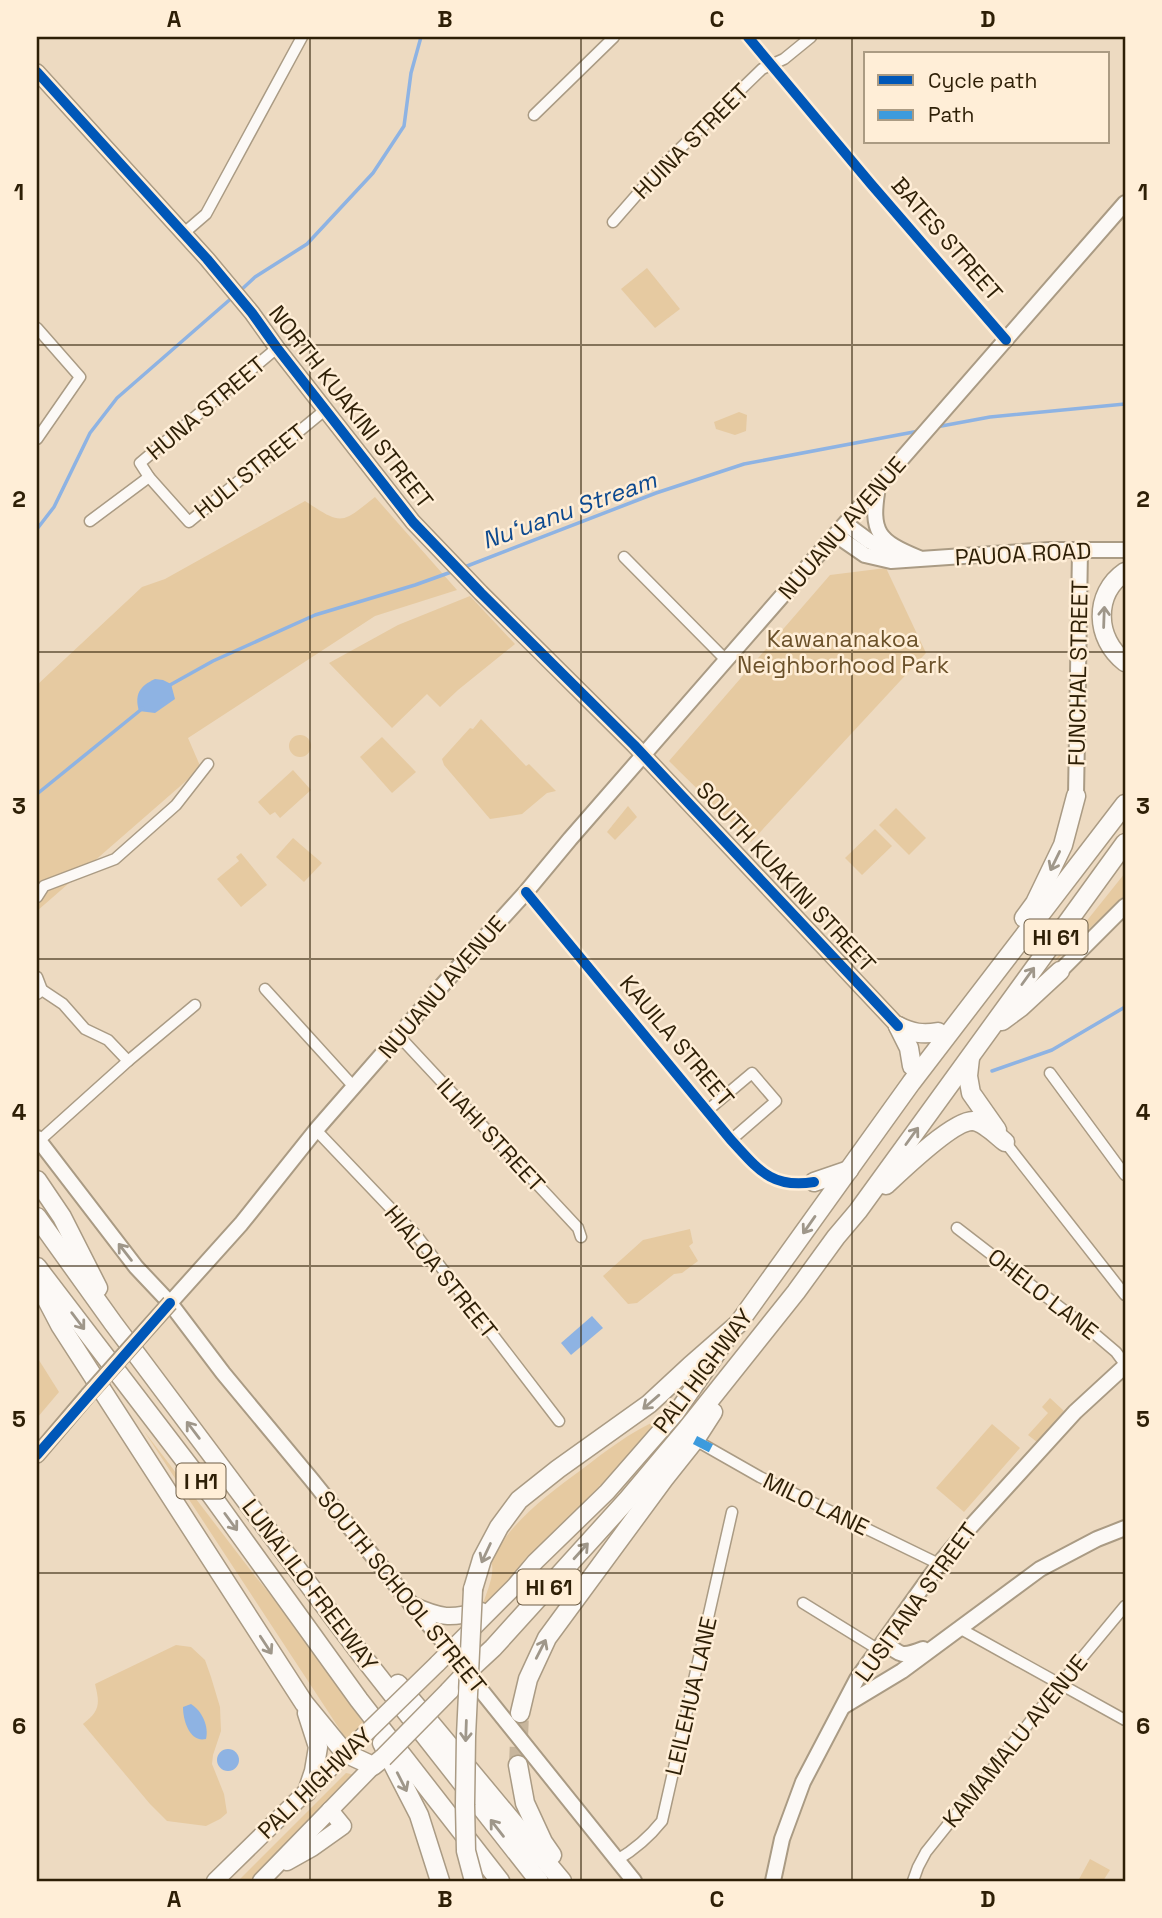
<svg xmlns="http://www.w3.org/2000/svg" width="1162" height="1918" viewBox="0 0 1162 1918" font-family="'Space Grotesk',sans-serif">
<style>
.green{fill:#e6caa1}
.water{fill:#8eb3e3}
.lines{fill:none;stroke-linecap:round;stroke-linejoin:round}
.stream{stroke:#8eb3e3;stroke-width:3.5}
.highway-tunnel{stroke:#c7b59c;stroke-width:18;stroke-dasharray:18 9;stroke-linecap:butt}
.street-casing{stroke:#aa9b84;stroke-width:13}
.secondary-casing{stroke:#aa9b84;stroke-width:18}
.primary-casing{stroke:#aa9b84;stroke-width:19}
.highway-casing{stroke:#aa9b84;stroke-width:21}
.street{stroke:#fcf9f6;stroke-width:10}
.secondary{stroke:#fcf9f6;stroke-width:14}
.primary{stroke:#fcf9f6;stroke-width:16}
.highway{stroke:#fcf9f6;stroke-width:18}
.secondary-bridge-casing{stroke:#aa9b84;stroke-width:18;stroke-linecap:butt}
.primary-bridge-casing{stroke:#aa9b84;stroke-width:19;stroke-linecap:butt}
.highway-bridge-casing{stroke:#aa9b84;stroke-width:21;stroke-linecap:butt}
.secondary-bridge{stroke:#fcf9f6;stroke-width:14}
.primary-bridge{stroke:#fcf9f6;stroke-width:16}
.highway-bridge{stroke:#fcf9f6;stroke-width:18}
.quiet{stroke:#3d9bdd;stroke-width:9;stroke-dasharray:18 9;stroke-linecap:butt}
.cycleway-casing{stroke:#ffeed7;stroke-width:15}
.cycleway{stroke:#0057b8;stroke-width:10}
.oneway{stroke:#9f978a}
.grid{fill:none;stroke:#2e1f06;stroke-width:2;stroke-opacity:0.55}
.labels{text-anchor:middle;dominant-baseline:central;stroke-width:5;stroke-linejoin:round;paint-order:stroke}
.shield{fill:#ffeed7;stroke:#6d5d45;stroke-width:2}
.shield-label{font-size:21px;font-weight:bold;fill:#2e1f06}
.street-label{font-size:23px;fill:#2e1f06;stroke:#ffeed7}
.park-label{font-size:23px;fill:#6b512a;stroke:#ffeed7}
.water-label{font-size:24px;font-style:italic;fill:#0d498f;stroke:#ffeed7}
.neatline{fill:none;stroke:#2e1f06;stroke-width:2.5}
.grid-label{font-size:23px;text-anchor:middle;font-weight:bold;fill:#2e1f06}
</style>
<rect width="100%" height="100%" fill="#eddac1"/>
<g class="green">
<path d="M647 268 680 309 655 328 621 289Z"/>
<path d="M739 412 747 415 746 431 735 435 716 429 714 422Z"/>
<path d="M375 497 457 590 375 616 188 738 201 768 37 911V685L142 587 165 579 305 501C342 525 340 525 375 497Z"/>
<path d="M886 568 926 653 751 842 669 761 830 575Z"/>
<path d="M470 596 515 644 458 690 440 707 427 694 392 728 329 663 398 625Z"/>
<path d="M481 719 526 766 529 764 556 791 547 793 522 814 490 819 444 765 442 759 470 728 473 729Z"/>
<circle cx="300" cy="746" r="11"/>
<path d="M382 737 416 772 392 793 360 757Z"/>
<path d="M293 770 311 790 280 818 275 812 270 815 258 802Z"/>
<path d="M628 806 637 817 615 840 607 832Z"/>
<path d="M896 808 926 838 909 855 879 825Z"/>
<path d="M875 829 892 846 862 875 845 858Z"/>
<path d="M293 838 322 863 304 882 276 857Z"/>
<path d="M241 853 267 885 241 907 217 879 239 861 236 857Z"/>
<path d="M1125 873V895L1053 963Z"/>
<path d="M690 1229 693 1243 689 1246 698 1261 682 1273 674 1274 637 1303 628 1304 603 1276 643 1240Z"/>
<path d="M37 1357 59 1392 37 1418Z"/>
<path d="M1050 1398 1064 1411 1037 1442 1028 1435 1048 1413 1042 1407Z"/>
<path d="M658 1420 640 1448 493 1598 482 1607C486 1593 496 1574 491 1561 511 1521 546 1496 581 1470 606 1451 630 1432 658 1420Z"/>
<path d="M992 1424 1020 1448 964 1512 936 1488Z"/>
<path d="M144 1431 255 1576 275 1600 367 1728 348 1742Z"/>
<path d="M176 1645 191 1647 205 1660 211 1677 220 1707 221 1731 213 1755 212 1764 224 1794 227 1813 220 1819 206 1826 167 1821 150 1804 83 1724C100 1711 100 1704 95 1684Z"/>
<path d="M346 1773 360 1776 252 1881H238Z"/>
<path d="M1090 1859 1110 1870 1103 1881H1078Z"/>
</g>
<g class="water">
<path d="M155 679 163 680 171 684 175 699 155 713 139 711C134 694 140 686 155 679Z"/>
<path d="M592 1316 603 1328 571 1355 561 1343Z"/>
<path d="M191 1704C202 1711 209 1726 206 1739 190 1743 183 1721 183 1707Z"/>
<circle cx="228" cy="1760" r="11"/>
</g>
<g class="lines">
<g class="stream">
<path d="M240 291 255 277 307 244 373 173 404 126 411 73 421 37"/>
<path d="M936 427 990 417 1125 404"/>
<path d="M37 529 54 507 90 433 117 398 234 296"/>
<path d="M462 568 656 493 744 464 919 431"/>
<path d="M170 685 213 661 315 615 415 585 454 571"/>
<path d="M37 794 143 708"/>
<path d="M992 1071 1052 1050 1125 1007"/>
</g>
<path class="highway-tunnel" d="M518 1765 520 1713"/>
<defs>
<g id="street">
<path d="M748 37 871 184 1006 340"/>
<path d="M534 115 614 37"/>
<path d="M613 222 661 167 762 69 784 59 811 37"/>
<path d="M184 233 206 214 302 37"/>
<path d="M37 328 80 377 37 439"/>
<path d="M277 348 140 463 149 477 189 522 325 410"/>
<path d="M90 521 149 477"/>
<path d="M624 557 726 660"/>
<path d="M526 892 731 1140C758 1169 771 1189 814 1182"/>
<path d="M37 897 44 886 115 859 176 805 208 764"/>
<path d="M37 977 42 990 37 994"/>
<path d="M265 989 354 1087"/>
<path d="M42 990 63 1004 85 1029 108 1040 128 1061"/>
<path d="M399 1036 578 1228 581 1237"/>
<path d="M1050 1073 1125 1175"/>
<path d="M708 1110 752 1073 776 1101 731 1140"/>
<path d="M316 1130 417 1236 559 1421"/>
<path d="M39 1141 128 1061 195 1005"/>
<path d="M1005 1142 1125 1295"/>
<path d="M957 1228 1096 1335 1116 1352 1125 1364"/>
<path d="M695 1440 760 1477 939 1564"/>
<path d="M803 1603 879 1650"/>
<path d="M959 1628 1125 1720"/>
<path d="M617 1860C634 1850 650 1836 662 1821L732 1512"/>
<path d="M913 1881 918 1867 926 1852 1061 1683 1125 1606"/>
</g>
<g id="secondary">
<path d="M37 72 207 259 252 313 277 348 413 522 481 593 634 745 898 1026"/>
<path d="M878 487C870 533 878 541 919 558"/>
<path d="M846 524 869 541 892 553"/>
<path d="M836 535 865 555 891 561 1050 550H1125"/>
<path d="M1076 796 1080 550"/>
<path d="M1060 971 1125 906"/>
<path d="M37 1138 136 1267 170 1303 223 1373 311 1479 412 1605 451 1651 476 1684 634 1881"/>
<path d="M170 1303 241 1224 316 1130 467 957 526 892 570 839 1125 203"/>
<path d="M37 1455 88 1395"/>
<path d="M885 1642C901 1656 902 1657 923 1649"/>
<path d="M844 1706 902 1671 1040 1569 1097 1539 1125 1528"/>
<path d="M773 1881 782 1839 803 1782 857 1679 939 1564 964 1534 1075 1412 1125 1366"/>
</g>
<g id="primary">
<path d="M412 1605C441 1618 450 1619 481 1611"/>
<path d="M437 1664 514 1587 535 1562 607 1492 676 1413 730 1335"/>
<path d="M287 1862 312 1848 343 1826 330 1810"/>
<path d="M215 1881 363 1736"/>
<path d="M261 1881 373 1766"/>
</g>
<g id="highway">
<path d="M1125 572C1093 594 1095 639 1125 662"/>
<path d="M1024 918 1035 903 1063 845 1076 796"/>
<path d="M1002 1021 1021 1007 1060 971"/>
<path d="M898 1026 909 1048 912 1066"/>
<path d="M898 1026C912 1033 923 1035 938 1032"/>
<path d="M970 1058 968 1076 971 1093 997 1130"/>
<path d="M37 1180 62 1217 98 1288"/>
<path d="M814 1182 849 1170"/>
<path d="M886 1185C901 1171 954 1120 973 1121 984 1122 996 1135 1005 1142"/>
<path d="M37 1217 113 1323 360 1653 539 1881"/>
<path d="M37 1267 212 1496 359 1700 500 1881"/>
<path d="M38 1283 60 1325 304 1703 345 1753 373 1766 383 1758"/>
<path d="M473 1589 482 1559 499 1527 519 1500 558 1469 649 1404 690 1366 738 1324 911 1083 1125 804"/>
<path d="M398 1684 562 1881"/>
<path d="M449 1691 467 1672 493 1648 628 1499 686 1430 796 1292 836 1237 858 1211 1125 843"/>
<path d="M520 1713 528 1679 547 1638 664 1479 695 1440 713 1412"/>
<path d="M382 1743 419 1815 440 1881"/>
<path d="M518 1765 525 1803 543 1842 552 1855"/>
<path d="M307 1792 314 1771 318 1747 307 1713"/>
</g>
</defs>
<use href="#street" class="street-casing"/>
<use href="#secondary" class="secondary-casing"/>
<use href="#primary" class="primary-casing"/>
<use href="#highway" class="highway-casing"/>
<use href="#street" class="street"/>
<use href="#secondary" class="secondary"/>
<use href="#primary" class="primary"/>
<use href="#highway" class="highway"/>
<defs>
<path id="secondary-bridge" d="M88 1395 170 1303"/>
<path id="primary-bridge" d="M363 1736 437 1664"/>
<g id="highway-bridge">
<path d="M473 1589 466 1736 465 1805 466 1851 474 1881"/>
<path d="M383 1758 449 1691"/>
</g>
</defs>
<use href="#secondary-bridge" class="secondary-bridge-casing"/>
<use href="#primary-bridge" class="primary-bridge-casing"/>
<use href="#highway-bridge" class="highway-bridge-casing"/>
<use href="#secondary-bridge" class="secondary-bridge"/>
<use href="#primary-bridge" class="primary-bridge"/>
<use href="#highway-bridge" class="highway-bridge"/>
<path class="quiet" d="M695 1440 718 1452"/>
<defs>
<g id="cycleway">
<path d="M748 37 871 184 1006 340"/>
<path d="M37 72 207 259 252 313 277 348 413 522 481 593 634 745 898 1026"/>
<path d="M526 892 731 1140C758 1169 771 1189 814 1182"/>
<path d="M37 1455 170 1303"/>
</g>
</defs>
<use href="#cycleway" class="cycleway-casing"/>
<use href="#cycleway" class="cycleway"/>
</g>
<defs><path id="oneway-shaft" d="M-6 0H5M1.5-3L5.5 0L1.5 3" fill="none" stroke-width="1.6" stroke-linecap="round" stroke-linejoin="round" transform="scale(1.75)"/></defs>
<g class="oneway">
<use href="#oneway-shaft" transform="translate(1104 617) rotate(-88)"/>
<use href="#oneway-shaft" transform="translate(1055 861) rotate(116)"/>
<use href="#oneway-shaft" transform="translate(1028 976) rotate(-54)"/>
<use href="#oneway-shaft" transform="translate(912 1136) rotate(-54)"/>
<use href="#oneway-shaft" transform="translate(809 1225) rotate(125)"/>
<use href="#oneway-shaft" transform="translate(125 1252) rotate(-128)"/>
<use href="#oneway-shaft" transform="translate(78 1321) rotate(53)"/>
<use href="#oneway-shaft" transform="translate(651 1402) rotate(139)"/>
<use href="#oneway-shaft" transform="translate(193 1430) rotate(-127)"/>
<use href="#oneway-shaft" transform="translate(231 1522) rotate(54)"/>
<use href="#oneway-shaft" transform="translate(581 1551) rotate(-48)"/>
<use href="#oneway-shaft" transform="translate(486 1553) rotate(115)"/>
<use href="#oneway-shaft" transform="translate(266 1645) rotate(57)"/>
<use href="#oneway-shaft" transform="translate(541 1649) rotate(-63)"/>
<use href="#oneway-shaft" transform="translate(466 1731) rotate(92)"/>
<use href="#oneway-shaft" transform="translate(402 1782) rotate(63)"/>
<use href="#oneway-shaft" transform="translate(497 1828) rotate(-128)"/>
</g>
<path class="grid" d="M310 37V1881M581 37V1881M852 37V1881M37 345H1125M37 652H1125M37 959H1125M37 1266H1125M37 1573H1125"/>
<g class="labels">
<g class="shield">
<rect x="1024.5" y="919.5" width="63" height="35" rx="5"/>
<rect x="176.5" y="1463.5" width="49" height="35" rx="5"/>
<rect x="517.5" y="1569.5" width="63" height="35" rx="5"/>
</g>
<g class="shield-label">
<text x="1056" y="937">HI 61</text>
<text x="201" y="1481">I H1</text>
<text x="549" y="1587">HI 61</text>
</g>
<g class="street-label">
<text transform="translate(691 141) rotate(-45)">HUINA STREET</text>
<text transform="translate(947 239) rotate(49)">BATES STREET</text>
<text transform="translate(351 407) rotate(52)">NORTH KUAKINI STREET</text>
<text transform="translate(206 408) rotate(-40)">HUNA STREET</text>
<text transform="translate(250 471) rotate(-39)">HULI STREET</text>
<text transform="translate(842 528) rotate(-49)">NUUANU AVENUE</text>
<text transform="translate(1023 554) rotate(-3)">PAUOA ROAD</text>
<text transform="translate(1078 673) rotate(-89)">FUNCHAL STREET</text>
<text transform="translate(786 877) rotate(47)">SOUTH KUAKINI STREET</text>
<text transform="translate(442 987) rotate(-49)">NUUANU AVENUE</text>
<text transform="translate(677 1041) rotate(50)">KAUILA STREET</text>
<text transform="translate(491 1135) rotate(47)">ILIAHI STREET</text>
<text transform="translate(441 1272) rotate(51)">HIALOA STREET</text>
<text transform="translate(1043 1294) rotate(38)">OHELO LANE</text>
<text transform="translate(703 1371) rotate(-53)">PALI HIGHWAY</text>
<text transform="translate(816 1504) rotate(26)">MILO LANE</text>
<text transform="translate(310 1585) rotate(53)">LUNALILO FREEWAY</text>
<text transform="translate(402 1592) rotate(51)">SOUTH SCHOOL STREET</text>
<text transform="translate(916 1602) rotate(-54)">LUSITANA STREET</text>
<text transform="translate(691 1696) rotate(-77)">LEILEHUA LANE</text>
<text transform="translate(1015 1741) rotate(-51)">KAMAMALU AVENUE</text>
<text transform="translate(315 1783) rotate(-44)">PALI HIGHWAY</text>
</g>
<g class="park-label">
<text x="843" y="639">Kawananakoa<tspan x="843" dy="26">Neighborhood Park</tspan></text>
</g>
<g class="water-label">
<text transform="translate(569 510) rotate(-20)">Nuʻuanu Stream</text>
</g>
</g>
<rect width="1162" height="1918" fill="none" stroke="#ffeed7" stroke-width="77"/>
<rect x="864" y="52" width="245" height="91" fill="#ffeed7" stroke="#ab9b83" stroke-width="2"/>
<rect x="878" y="75" width="35" height="10" fill="#0057b8" stroke="#ab9b83" stroke-width="2"/>
<text x="928" y="88" font-size="21" fill="#2e1f06">Cycle path</text>
<rect x="878" y="110" width="35" height="10" fill="#3d9bdd" stroke="#ab9b83" stroke-width="2"/>
<text x="928" y="122" font-size="21" fill="#2e1f06">Path</text>
<rect x="38" y="38" width="1086" height="1842" class="neatline"/>
<g class="grid-label">
<text x="174" y="27">A</text>
<text x="445" y="27">B</text>
<text x="717" y="27">C</text>
<text x="988" y="27">D</text>
<text x="19" y="200">1</text>
<text x="1143" y="200">1</text>
<text x="19" y="507">2</text>
<text x="1143" y="507">2</text>
<text x="19" y="814">3</text>
<text x="1143" y="814">3</text>
<text x="19" y="1120">4</text>
<text x="1143" y="1120">4</text>
<text x="19" y="1427">5</text>
<text x="1143" y="1427">5</text>
<text x="19" y="1734">6</text>
<text x="1143" y="1734">6</text>
<text x="174" y="1907">A</text>
<text x="445" y="1907">B</text>
<text x="717" y="1907">C</text>
<text x="988" y="1907">D</text>
</g>
</svg>
